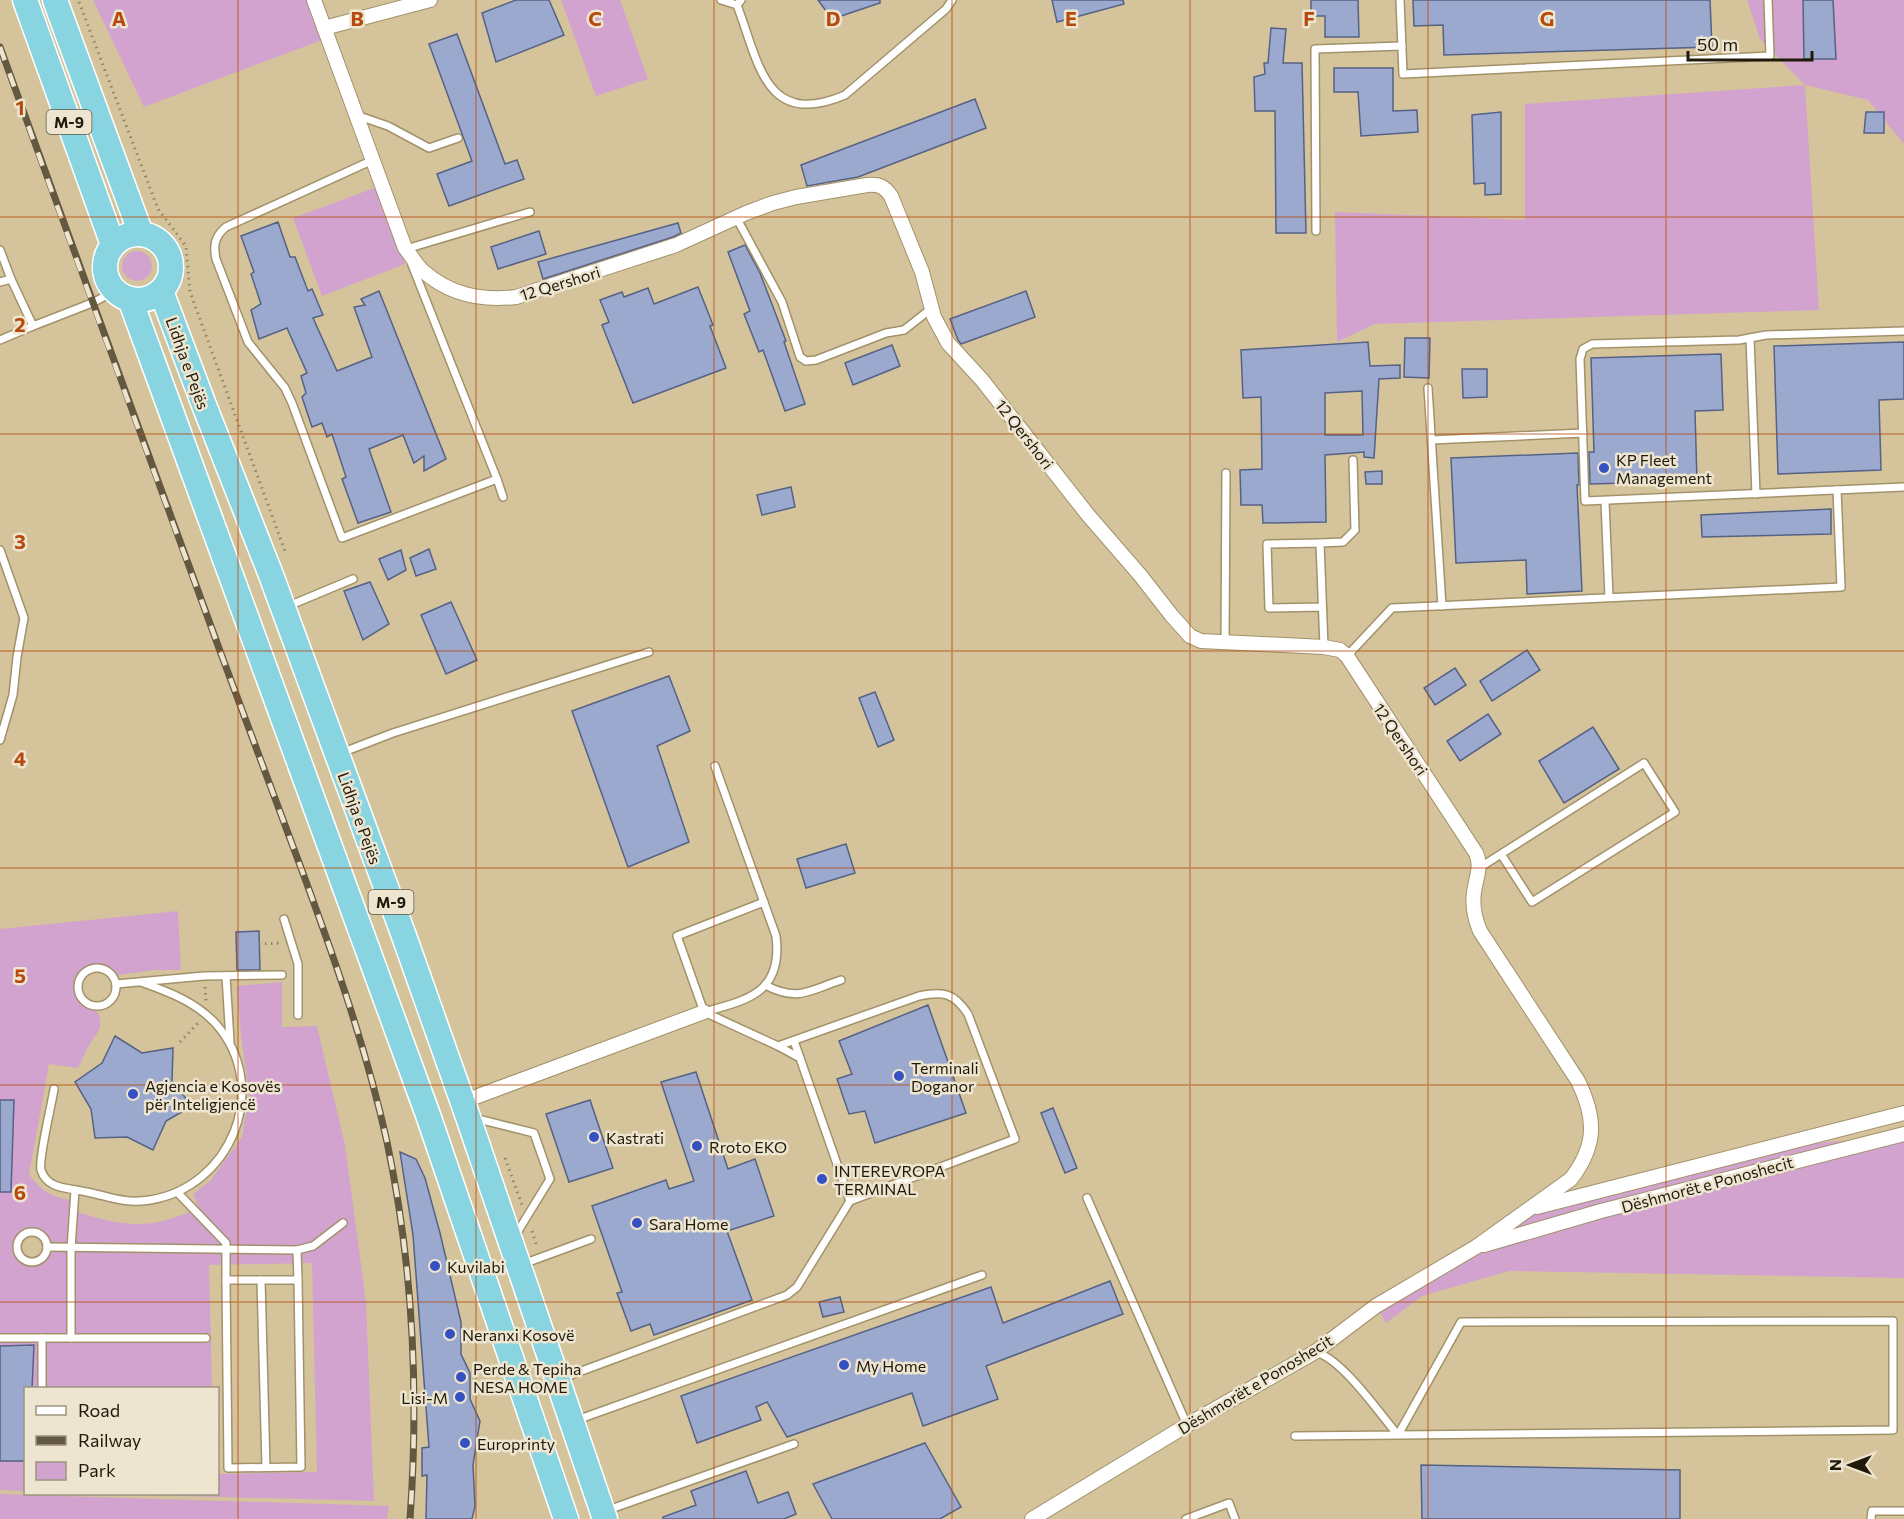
<svg xmlns="http://www.w3.org/2000/svg" width="1904" height="1519" viewBox="0 0 1904 1519" font-family="Commissioner,sans-serif">
<style>
.green{fill:#d2a3cf;fill-rule:evenodd}
.building{fill:#9ba9cf;stroke:#556285;stroke-width:1.5;fill-rule:evenodd}
.lines{fill:none;stroke-linecap:round;stroke-linejoin:round}
.service-casing{stroke:#a2926a;stroke-width:10}
.minor-casing{stroke:#a2926a;stroke-width:16}
.trunk-casing{stroke:#fff;stroke-width:27}
.path{stroke:#918464;stroke-width:3;stroke-dasharray:1.5 4.5;stroke-linecap:butt}
.service{stroke:#fff;stroke-width:7}
.minor{stroke:#fff;stroke-width:14}
.trunk{stroke:#88d4e0;stroke-width:24}
.rail-casing{stroke:#645940;stroke-width:7}
.rail{stroke:#eee5d1;stroke-width:4.5;stroke-dasharray:14;stroke-linecap:butt}
.grid{fill:none;stroke:#b6490c;stroke-width:1.5;stroke-opacity:0.55}
.poi-dot{fill:#3550c2;stroke:#eee5d1;stroke-width:2}
.labels{text-anchor:middle;dominant-baseline:central;stroke-width:5;stroke-linejoin:round;paint-order:stroke}
.shield{fill:#eee5d1;stroke:#5e5746;stroke-width:1.5}
.shield-label{font-size:15px;font-weight:bold;fill:#201a0a}
.street-label{font-size:16px;fill:#201a0a;stroke:#eee5d1}
.poi-label{font-size:16px;fill:#201a0a;stroke:#eee5d1;text-anchor:start}
.grid-label{font-size:20px;text-anchor:middle;font-weight:bold;fill:#b6490c;stroke:#eee5d1;stroke-width:5;stroke-linejoin:round;paint-order:stroke}
</style>
<rect width="100%" height="100%" fill="#d5c49b"/>
<g class="green">
<path d="M93 0H308L322 40 144 107Z"/>
<path d="M561 0H620L648 79 596 96Z"/>
<path d="M1747 0H1904V144L1868 100 1805 85 1819 310 1375 324 1337 342 1335 212 1525 220V104L1805 85 1760 39Z"/>
<path d="M377 187 405 264 322 296 293 218Z"/>
<circle cx="137" cy="266" r="15"/>
<path d="M178 911 181 970H154L113 976C98 959 70 971 78 993 84 1008 103 1006 100 1026 99 1032 94 1037 91 1042 86 1051 82 1059 78 1068L49 1064 29 1175C43 1191 49 1196 70 1200V1210C125 1226 144 1232 199 1208L193 1194 210 1181 242 1137 249 1093 241 1036 237 986 282 982V1027L317 1026 345 1145 366 1302 374 1501 107 1494H218V1474L317 1472 312 1263 209 1265 212 1388H26L25 1491 0 1490V929ZM31 1231C41 1233 50 1241 46 1252 34 1281 0 1239 31 1231Z"/>
<path d="M1904 1133V1278L1509 1271 1422 1296 1386 1323 1376 1306 1533 1205 1804 1144 1864 1139Z"/>
<path d="M0 1494 389 1506 387 1519H0Z"/>
</g>
<g class="building">
<path d="M516 0H549L564 35 496 62 482 13Z"/>
<path d="M818 0H880V3L832 19Z"/>
<path d="M1052 0H1123L1124 4 1057 22Z"/>
<path d="M1311 0H1358L1359 37H1325V16H1311Z"/>
<path d="M1413 0H1710L1712 47 1444 55 1443 25 1414 26Z"/>
<path d="M1803 0H1833L1836 59H1804Z"/>
<path d="M1271 28 1286 29 1283 63H1302L1306 233H1276L1275 111H1255L1254 77 1265 74 1264 63H1268Z"/>
<path d="M457 34 505 164 517 160 524 179 449 206 437 174 472 161 429 44Z"/>
<path d="M1334 68H1393V111L1417 110 1418 132 1361 136 1358 92H1334Z"/>
<path d="M975 99 986 128 858 177 807 186 801 165Z"/>
<path d="M1501 112V194L1485 195V183L1474 184 1472 115Z"/>
<path d="M1866 112H1884V133H1864Z"/>
<path d="M278 222 290 257H295L308 291 312 289 323 315 313 318 337 371 372 357 354 307 365 305 361 299 379 291 446 459 424 471V456L414 463 403 435 369 449 391 512 358 523 342 479 346 477 332 434 327 437 322 423 312 427 302 397 306 393 301 376 307 373 287 328 259 339 251 310 261 304 251 274 254 272 241 236Z"/>
<path d="M678 223 681 233 673 237 543 279 538 262Z"/>
<path d="M539 231 546 254 498 269 491 247Z"/>
<path d="M745 245 760 273 786 341 784 342 805 404 785 411 763 350 759 352 744 314 750 311 728 252Z"/>
<path d="M698 287 713 325 710 326 726 368 633 403 602 325 609 322 600 300 622 292 624 297 648 288 654 304Z"/>
<path d="M1026 291 1035 317 961 344 958 340 950 319Z"/>
<path d="M1405 338H1430L1429 378 1404 377Z"/>
<path d="M1368 342 1370 366 1400 365V378L1379 379 1374 458 1364 457V452L1325 455 1326 522 1263 523 1262 505H1241L1240 470 1262 469 1261 397 1243 398 1241 350ZM1362 391 1363 435H1325V393Z"/>
<path d="M1904 342V399L1879 400 1881 470 1778 474 1774 346Z"/>
<path d="M892 345 900 366 853 385 845 363Z"/>
<path d="M1721 354 1723 410 1695 411 1697 481 1590 484 1589 452H1594L1591 358Z"/>
<path d="M1462 369H1487V397L1463 398Z"/>
<path d="M1578 453 1579 485H1577L1582 591 1527 594 1526 560 1456 563 1451 458Z"/>
<path d="M1382 471V484H1366L1365 472Z"/>
<path d="M791 487 795 507 762 515 757 495Z"/>
<path d="M1831 509V534L1702 537 1701 515Z"/>
<path d="M429 549 436 569 416 576 410 558Z"/>
<path d="M401 550 406 570 388 580 379 559Z"/>
<path d="M370 582 389 624 363 640 344 591Z"/>
<path d="M451 602 477 660 446 674 421 615Z"/>
<path d="M1527 650 1540 670 1492 701 1480 681Z"/>
<path d="M1455 668 1466 685 1435 705 1424 688Z"/>
<path d="M669 676 690 731 657 746 689 842 628 867 572 711Z"/>
<path d="M875 692 894 740 878 747 859 698Z"/>
<path d="M1488 714 1501 734 1460 761 1447 741Z"/>
<path d="M1593 727 1619 769 1564 803 1539 761Z"/>
<path d="M846 844 855 873 806 888 797 859Z"/>
<path d="M259 931 260 970H237L236 932Z"/>
<path d="M928 1005 966 1113 875 1143 865 1111 849 1114 837 1079 852 1074 839 1041Z"/>
<path d="M115 1036 142 1053 173 1048 172 1081 192 1106 166 1121 153 1150 127 1137 95 1138 91 1109 75 1082 102 1063Z"/>
<path d="M696 1072 728 1169 755 1159 774 1216 727 1231 752 1300 654 1335 650 1324 631 1331 617 1293 622 1292 592 1206 666 1180 669 1189 694 1181 661 1082Z"/>
<path d="M0 1100H14L11 1192H0Z"/>
<path d="M590 1100 613 1168 569 1182 546 1114Z"/>
<path d="M1053 1108 1077 1168 1065 1173 1041 1113Z"/>
<path d="M400 1152 416 1159 425 1178 440 1233 461 1322V1354L470 1373V1399L480 1421 473 1465 475 1506 472 1519H426L427 1475 422 1476V1448L429 1447 413 1235Z"/>
<path d="M1110 1281 1123 1314 986 1366 998 1399 923 1426 912 1393 787 1437 767 1402 756 1407 761 1420 697 1443 681 1396 991 1287 1003 1323Z"/>
<path d="M840 1297 844 1312 823 1317 819 1302Z"/>
<path d="M34 1345 32 1389H26V1461H0V1346Z"/>
<path d="M925 1443 961 1507 940 1519H832L813 1484Z"/>
<path d="M1421 1465 1680 1470V1519H1422Z"/>
<path d="M746 1471 758 1503 788 1492 796 1514 784 1519H663V1517L696 1505 691 1491Z"/>
</g>
<g class="lines">
<defs>
<g id="service">
<path d="M721 0 737 5"/>
<path d="M741 0 737 5C759 63 765 129 845 95L946 9 952 0"/>
<path d="M1400 0 1403 74 1770 56 1768 0"/>
<path d="M356 115 388 126 429 148 458 138"/>
<path d="M373 160 226 227C215 236 213 245 216 259L248 342 285 388 292 403 342 538 497 479 412 265"/>
<path d="M736 217 782 302 800 357 806 361 816 360 886 333 904 330 932 308"/>
<path d="M1316 231 1315 49 1402 46"/>
<path d="M406 249 530 212"/>
<path d="M0 250 11 279 0 282"/>
<path d="M11 279 33 326 92 303 115 291"/>
<path d="M1904 331 1766 335 1739 340 1592 344 1583 349 1580 359 1585 501 1904 487"/>
<path d="M1750 338 1756 494"/>
<path d="M0 340 33 326"/>
<path d="M1428 388 1442 606"/>
<path d="M1431 440 1583 433"/>
<path d="M497 479 503 497"/>
<path d="M1605 501 1609 597"/>
<path d="M1320 543 1343 542 1355 530 1353 460"/>
<path d="M0 550 24 618 17 657 13 695 0 740"/>
<path d="M286 607 353 579"/>
<path d="M1322 607 1269 608 1267 544 1320 543 1324 647"/>
<path d="M1225 643 1226 473"/>
<path d="M1347 656 1392 608 1841 587 1837 490"/>
<path d="M341 753 393 733 649 652"/>
<path d="M1479 868 1644 763 1675 812 1532 902 1501 854"/>
<path d="M764 902 677 936 704 1012 778 1046 919 996C944 991 954 993 968 1014L1015 1139 850 1201 794 1041"/>
<path d="M284 919 298 964V1015"/>
<circle cx="97" cy="987" r="19"/>
<path d="M226 976 230 1041"/>
<path d="M116 984 204 976 282 975"/>
<path d="M765 985C798 1002 808 991 841 980"/>
<path d="M704 1012C749 1000 783 992 776 936L715 766"/>
<path d="M778 1046 800 1058"/>
<path d="M54 1089C52 1103 38 1160 41 1170 47 1190 70 1188 87 1192 111 1197 124 1204 150 1200 231 1187 272 1088 216 1024 196 1002 169 992 141 982"/>
<path d="M474 1118 534 1133 550 1179 515 1236"/>
<path d="M178 1193 226 1243V1280H298L297 1250"/>
<path d="M1087 1198 1187 1425"/>
<circle cx="32" cy="1247" r="15"/>
<path d="M47 1247 297 1250 313 1246 343 1223"/>
<path d="M523 1264 591 1239"/>
<path d="M226 1280 228 1468 301 1467 298 1280"/>
<path d="M261 1280 266 1467"/>
<path d="M0 1338H206"/>
<path d="M71 1338V1248L75 1190"/>
<path d="M560 1379 787 1295 797 1287 850 1201"/>
<path d="M42 1388V1338"/>
<path d="M574 1421 982 1275"/>
<path d="M1295 1436 1398 1435 1461 1322 1893 1321V1430L1398 1435C1379 1413 1343 1360 1316 1352"/>
<path d="M608 1510 794 1444"/>
<path d="M1186 1519 1229 1503 1235 1519"/>
<path d="M1871 1519 1872 1511H1904"/>
</g>
<g id="minor">
<path d="M314 0 405 248C411 255 416 265 423 271 450 295 481 301 516 297L676 245 746 213 773 203 796 197 867 185C879 184 884 186 891 196L922 272 934 317 948 343 982 380 1088 515 1140 575 1172 616 1190 636 1201 641 1324 647 1340 650 1347 656 1476 853C1482 866 1476 878 1474 892 1472 906 1475 919 1480 931L1578 1081C1596 1118 1597 1145 1571 1179L1476 1247 1376 1306 1315 1352 1187 1425 1032 1519"/>
<path d="M324 28 430 0"/>
<path d="M462 1102 704 1012"/>
<path d="M1537 1207 1904 1113"/>
<path d="M1484 1245 1601 1211 1904 1134"/>
</g>
<g id="trunk">
<path d="M25 0 113 245"/>
<path d="M55 0 141 234"/>
<circle cx="138" cy="267" r="33"/>
<path d="M161 291 204 405 271 575 404 936 468 1117 605 1519"/>
<path d="M130 299 428 1115 566 1519"/>
</g>
</defs>
<use href="#service" class="service-casing"/>
<use href="#minor" class="minor-casing"/>
<use href="#trunk" class="trunk-casing"/>
<g class="path">
<path d="M79 2 158 209 186 246 190 292 285 551"/>
<path d="M259 944 281 943"/>
<path d="M205 987 206 1002"/>
<path d="M180 1042 199 1022"/>
<path d="M505 1158 522 1205"/>
<path d="M532 1231 537 1247"/>
</g>
<use href="#service" class="service"/>
<use href="#minor" class="minor"/>
<use href="#trunk" class="trunk"/>
<defs>
<path id="rail" d="M0 47C72 249 146 450 220 651 248 726 276 801 304 876 336 963 367 1051 387 1142 413 1265 419 1393 410 1519"/>
</defs>
<use href="#rail" class="rail-casing"/>
<use href="#rail" class="rail"/>
</g>
<path class="grid" d="M238 0V1519M476 0V1519M714 0V1519M952 0V1519M1190 0V1519M1428 0V1519M1666 0V1519M0 217H1904M0 434H1904M0 651H1904M0 868H1904M0 1085H1904M0 1302H1904"/>
<g class="poi-dot">
<circle cx="1604" cy="468" r="6"/>
<circle cx="899" cy="1076" r="6"/>
<circle cx="133" cy="1094" r="6"/>
<circle cx="594" cy="1137" r="6"/>
<circle cx="697" cy="1146" r="6"/>
<circle cx="822" cy="1179" r="6"/>
<circle cx="637" cy="1223" r="6"/>
<circle cx="435" cy="1266" r="6"/>
<circle cx="450" cy="1334" r="6"/>
<circle cx="844" cy="1365" r="6"/>
<circle cx="461" cy="1377" r="6"/>
<circle cx="460" cy="1397" r="6"/>
<circle cx="465" cy="1443" r="6"/>
</g>
<g class="labels">
<g class="shield">
<rect x="46.5" y="110" width="45" height="24" rx="4.5"/>
<rect x="368.5" y="890" width="45" height="24" rx="4.5"/>
</g>
<g class="shield-label">
<text x="69" y="122">M-9</text>
<text x="391" y="902">M-9</text>
</g>
<g class="street-label">
<text transform="translate(560 283) rotate(-17)">12 Qershori</text>
<text transform="translate(188 363) rotate(70)">Lidhja e Pejës</text>
<text transform="translate(1025 434) rotate(52)">12 Qershori</text>
<text transform="translate(1401 739) rotate(56)">12 Qershori</text>
<text transform="translate(360 818) rotate(70)">Lidhja e Pejës</text>
<text transform="translate(1707 1184) rotate(-15)">Dëshmorët e Ponoshecit</text>
<text transform="translate(1255 1384) rotate(-31)">Dëshmorët e Ponoshecit</text>
</g>
<g class="poi-label">
<text x="1616" y="459">KP Fleet<tspan x="1616" dy="18">Management</tspan></text>
<text x="911" y="1067">Terminali<tspan x="911" dy="18">Doganor</tspan></text>
<text x="145" y="1085">Agjencia e Kosovës<tspan x="145" dy="18">për Inteligjencë</tspan></text>
<text x="606" y="1137">Kastrati</text>
<text x="709" y="1146">Rroto EKO</text>
<text x="834" y="1170">INTEREVROPA<tspan x="834" dy="18">TERMINAL</tspan></text>
<text x="649" y="1223">Sara Home</text>
<text x="447" y="1266">Kuvilabi</text>
<text x="462" y="1334">Neranxi Kosovë</text>
<text x="856" y="1365">My Home</text>
<text x="473" y="1368">Perde &amp; Tepiha<tspan x="473" dy="18">NESA HOME</tspan></text>
<text x="448" y="1397" text-anchor="end">Lisi-M</text>
<text x="477" y="1443">Europrinty</text>
</g>
</g>
<g class="grid-label">
<text x="119" y="26">A</text>
<text x="357" y="26">B</text>
<text x="595" y="26">C</text>
<text x="833" y="26">D</text>
<text x="1071" y="26">E</text>
<text x="1309" y="26">F</text>
<text x="1547" y="26">G</text>
<text x="20" y="115">1</text>
<text x="20" y="332">2</text>
<text x="20" y="549">3</text>
<text x="20" y="766">4</text>
<text x="20" y="983">5</text>
<text x="20" y="1200">6</text>
</g>
<rect x="24" y="1387" width="195" height="108" fill="#eee5d1" stroke="#9c9481" stroke-width="1.5"/>
<rect x="36" y="1406" width="30" height="9" fill="#ffffff" stroke="#9c9481" stroke-width="1.5"/>
<text x="78" y="1417" font-size="18" fill="#201a0a">Road</text>
<rect x="36" y="1436" width="30" height="9" fill="#645940" stroke="#9c9481" stroke-width="1.5"/>
<text x="78" y="1447" font-size="18" fill="#201a0a">Railway</text>
<rect x="36" y="1462" width="30" height="18" fill="#d2a3cf" stroke="#9c9481" stroke-width="1.5"/>
<text x="78" y="1477" font-size="18" fill="#201a0a">Park</text>
<g transform="translate(1850 1465) rotate(270)" stroke="#eee5d1" stroke-width="4.5" paint-order="stroke">
<path d="M0-4.5L10 22L0 15L-10 22Z" fill="#201a0a"/>
<text y="-9" font-size="16" font-weight="bold" text-anchor="middle" fill="#201a0a">N</text>
</g>
<path d="M1688 51v9h124v-9" fill="none" stroke="#201a0a" stroke-width="3"/>
<text x="1697" y="51" font-size="18" fill="#201a0a" stroke="#eee5d1" stroke-width="4.5" paint-order="stroke">50 m</text>
</svg>
